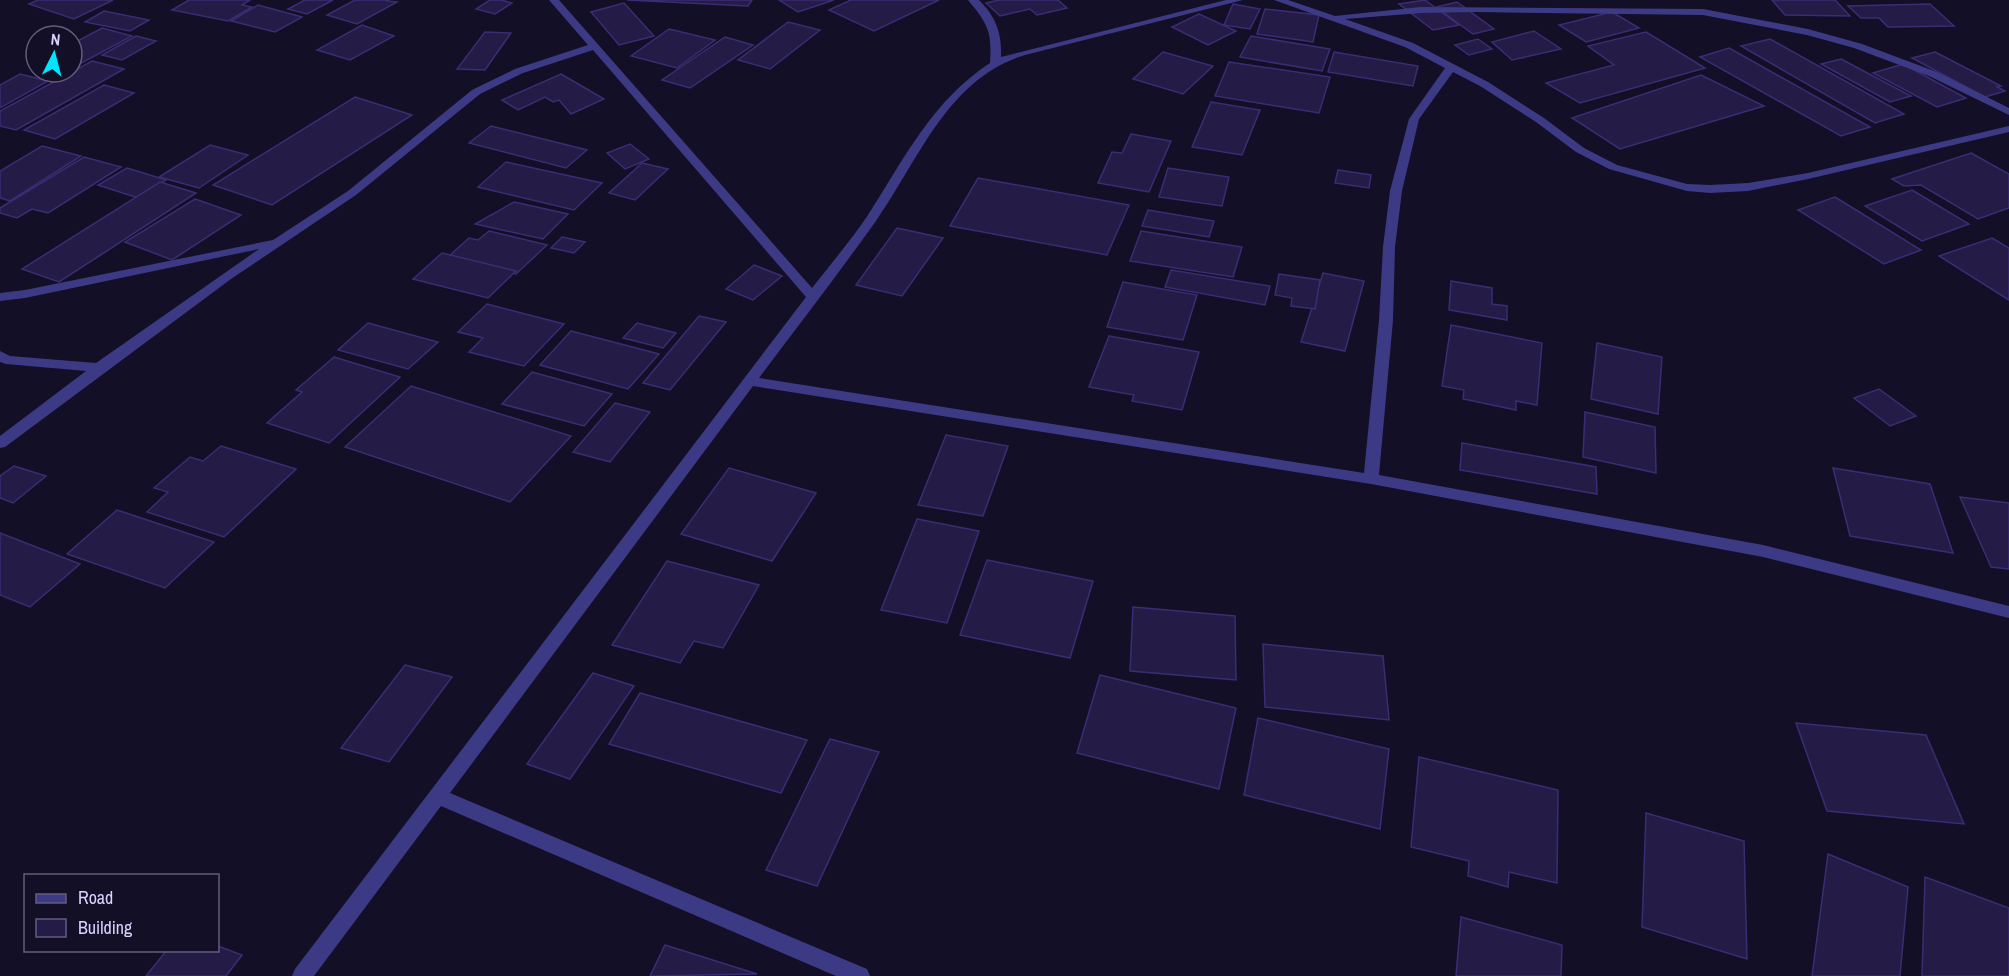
<svg xmlns="http://www.w3.org/2000/svg" width="2009" height="976" viewBox="0 0 2009 976" font-family="'Archivo Narrow',sans-serif">
<style>
.building{fill:#241b47;stroke:#3b2d73;stroke-width:1.5}
.lines{fill:none;stroke-linecap:round;stroke-linejoin:round}
.minor{fill:#3d3a85;fill-rule:evenodd}
</style>
<rect width="100%" height="100%" fill="#130f26"/>
<g class="building">
<path d="M38 0H113L74 19 29 4Z"/>
<path d="M189 0H250L242 5 252 7 228 21 172 10Z"/>
<path d="M305 0H333L307 14 288 9Z"/>
<path d="M355 0H388L387 1 397 2 357 24 327 15Z"/>
<path d="M490 0H501L512 3 495 14 476 9Z"/>
<path d="M627 0H752L748 6Z"/>
<path d="M779 0H834L798 12Z"/>
<path d="M851 0H939L874 31 829 10Z"/>
<path d="M999 0H1058L1067 8 1037 15 1030 9 1000 16 986 3Z"/>
<path d="M1425 0 1459 25 1433 30 1399 4Z"/>
<path d="M1772 0H1835L1850 16 1785 15Z"/>
<path d="M1457 2 1494 29 1473 34 1436 7Z"/>
<path d="M624 3 654 36 619 45 591 12Z"/>
<path d="M1233 4 1260 9 1250 29 1224 25Z"/>
<path d="M1930 4 1954 26 1888 27 1879 18H1861L1848 6Z"/>
<path d="M258 5 302 17 275 32 231 21Z"/>
<path d="M1265 9 1319 15 1313 42 1257 34Z"/>
<path d="M104 11 149 20 130 31 85 22Z"/>
<path d="M1612 12 1639 28 1586 42 1559 25Z"/>
<path d="M1199 14 1236 31 1208 45 1172 27Z"/>
<path d="M788 22 820 30 770 69 738 60Z"/>
<path d="M362 25 394 36 350 60 317 50Z"/>
<path d="M102 28 132 36 72 68V44Z"/>
<path d="M669 29 715 40 677 68 631 56Z"/>
<path d="M1534 31 1561 49 1512 60 1492 42Z"/>
<path d="M485 32 511 33 485 70 457 69Z"/>
<path d="M1646 32 1705 68 1580 103 1546 83 1614 65 1588 46Z"/>
<path d="M136 36 156 41 122 60 102 55Z"/>
<path d="M1251 36 1330 49 1322 71 1240 57Z"/>
<path d="M725 37 753 45 690 88 662 80Z"/>
<path d="M1478 39 1492 49 1469 55 1455 45Z"/>
<path d="M1770 39 1904 114 1875 123 1741 46Z"/>
<path d="M1729 48 1870 127 1841 136 1700 57Z"/>
<path d="M1163 52 1213 66 1183 94 1133 79Z"/>
<path d="M1334 52 1418 66 1413 86 1328 72Z"/>
<path d="M1935 52 2001 86 1997 87 2005 91 1985 97 1912 58Z"/>
<path d="M1841 59 1911 96 1890 102 1821 64Z"/>
<path d="M92 61 124 69 16 130 0 126V111Z"/>
<path d="M1229 62 1330 77 1319 113 1215 96Z"/>
<path d="M1903 64 1966 98 1937 107 1873 73Z"/>
<path d="M20 74 48 81 0 108V85Z"/>
<path d="M561 74 604 99 571 114 559 100 553 102 545 97 518 110 502 100Z"/>
<path d="M1701 75 1764 106 1620 149 1572 118Z"/>
<path d="M104 85 134 93 55 139 24 130Z"/>
<path d="M355 97 412 115 272 205 213 185Z"/>
<path d="M1211 102 1260 110 1242 155 1192 147Z"/>
<path d="M491 126 587 150 566 168 469 143Z"/>
<path d="M1131 134 1171 141 1149 192 1098 183 1112 152 1122 153Z"/>
<path d="M630 144 649 159 625 169 607 153Z"/>
<path d="M210 145 248 155 199 188 159 177Z"/>
<path d="M42 146 81 156 10 201 0 198V171Z"/>
<path d="M1971 153 2009 174V208L1978 219 1921 185 1904 186 1892 179Z"/>
<path d="M84 157 121 167 48 213 32 209 17 218 0 213V208Z"/>
<path d="M506 162 602 183 574 210 478 187Z"/>
<path d="M642 163 668 169 635 200 609 193Z"/>
<path d="M127 168 166 180 138 198 98 185Z"/>
<path d="M1168 168 1229 177 1222 206 1159 197Z"/>
<path d="M1338 170 1371 175 1369 188 1335 183Z"/>
<path d="M978 178 1129 205 1107 255 950 226Z"/>
<path d="M160 182 196 193 59 282 22 269Z"/>
<path d="M1912 190 1969 224 1922 241 1865 206Z"/>
<path d="M1835 197 1921 250 1884 264 1798 210Z"/>
<path d="M195 199 241 215 172 260 125 242Z"/>
<path d="M514 202 568 214 543 239 475 224Z"/>
<path d="M1148 210 1214 221 1209 237 1142 226Z"/>
<path d="M897 228 943 238 902 296 856 285Z"/>
<path d="M489 231 547 245 516 274 448 257 469 238 478 240Z"/>
<path d="M1141 231 1242 247 1233 277 1130 261Z"/>
<path d="M562 237 585 242 574 253 551 248Z"/>
<path d="M1992 238 2009 248V300L1939 256Z"/>
<path d="M442 253 516 271 488 298 413 279Z"/>
<path d="M754 265 782 276 753 300 726 289Z"/>
<path d="M1171 270 1270 286 1265 305 1165 287Z"/>
<path d="M1323 273 1364 281 1345 351 1301 342Z"/>
<path d="M1279 274 1320 280 1315 309 1291 306 1292 298 1275 295Z"/>
<path d="M1451 281 1492 288V304L1507 306V320L1449 310Z"/>
<path d="M1123 282 1197 295 1183 340 1107 327Z"/>
<path d="M487 304 564 324 524 366 469 352 483 338 458 332Z"/>
<path d="M699 316 726 322 670 390 643 383Z"/>
<path d="M368 323 438 342 408 369 338 350Z"/>
<path d="M637 323 676 333 663 348 623 338Z"/>
<path d="M1451 325 1542 343 1537 405 1516 401V410L1463 399 1464 390 1442 386Z"/>
<path d="M571 331 659 354 628 389 540 365Z"/>
<path d="M1109 336 1199 352 1182 410 1132 401 1134 395 1089 387Z"/>
<path d="M1597 343 1662 357 1658 414 1591 399Z"/>
<path d="M334 357 400 377 329 443 267 423 302 392 296 390Z"/>
<path d="M532 372 612 394 584 426 502 404Z"/>
<path d="M411 386 571 436 510 502 345 447Z"/>
<path d="M1879 389 1916 416 1890 426 1854 398Z"/>
<path d="M615 403 650 412 610 462 573 452Z"/>
<path d="M1585 412 1655 427 1656 473 1583 457Z"/>
<path d="M946 435 1008 446 983 516 918 505Z"/>
<path d="M1462 443 1596 467 1597 494 1460 470Z"/>
<path d="M221 446 296 469 224 537 147 512 168 492 154 488 190 457 203 461Z"/>
<path d="M14 466 46 476 13 503 0 498V476Z"/>
<path d="M729 468 816 493 772 561 681 534Z"/>
<path d="M1833 468 1930 484 1953 553 1850 536Z"/>
<path d="M1960 497 2009 503V569L1991 567Z"/>
<path d="M117 510 214 542 165 588 67 554Z"/>
<path d="M917 519 979 531 947 623 881 610Z"/>
<path d="M0 533 80 564 30 607 0 595Z"/>
<path d="M987 560 1093 581 1070 658 960 635Z"/>
<path d="M667 561 759 585 723 648 694 641 680 663 612 645Z"/>
<path d="M1133 607 1235 616 1236 680 1130 671Z"/>
<path d="M1263 644 1383 656 1389 720 1265 707Z"/>
<path d="M405 665 452 677 389 762 341 748Z"/>
<path d="M593 673 634 686 570 779 527 764Z"/>
<path d="M1100 675 1236 708 1219 789 1077 753Z"/>
<path d="M640 693 807 740 781 793 609 744Z"/>
<path d="M1258 718 1389 749 1380 829 1244 795Z"/>
<path d="M1796 723 1926 735 1964 824 1827 811Z"/>
<path d="M830 739 879 752 817 886 766 870Z"/>
<path d="M1419 757 1558 790 1557 883 1509 872 1508 887 1468 876 1469 861 1411 847Z"/>
<path d="M1646 813 1744 841 1747 959 1642 927Z"/>
<path d="M1828 854 1908 887 1900 976H1812Z"/>
<path d="M1925 877 2009 908V976H1922Z"/>
<path d="M1461 917 1562 945 1561 976H1456Z"/>
<path d="M665 945 757 974 650 976Z"/>
<path d="M218 946 242 955 226 976H146L167 950H218Z"/>
</g>
<g class="lines">
<path class="minor" d="M549 0H559L812 288C831 264 851 240 868 215 904 159 932 101 990 63 992 31 988 24 968 0H979C996 17 1002 33 1001 57L1226 0H1243L1025 55C947 79 919 160 876 221 838 274 798 326 759 378L1364 473 1379 320 1383 247 1390 191 1409 119 1445 68 1405 47 1274 0H1288L1335 16 1421 7 1703 9 1808 29 1862 44 1937 72 2009 108V115L1929 76 1854 48 1807 35 1703 15 1475 12 1421 13 1345 19 1413 43 1488 82 1544 118 1584 148 1617 165 1687 184 1710 185 1748 183 1808 173 2009 126V132L1808 179 1748 191 1710 193 1687 191 1609 169 1576 152 1536 122 1480 86 1453 72 1419 119 1402 191 1395 247 1393 320 1379 475 1763 545 2009 606V618L1763 557 1371 484 753 386 450 793 867 969 870 976H836L441 806 314 976H292L295 969 806 297 593 50 523 73 480 94 356 195 231 279 5 447 0 448V436L86 371 6 364 0 362V351L10 356 96 363 259 249 25 298 0 301V293L25 290 273 240 348 191 472 90 515 69 588 45Z"/>
</g>
<rect x="24" y="874" width="195" height="78" fill="#130f26" stroke="#625e7d" stroke-width="1.5"/>
<rect x="36" y="894" width="30" height="9" fill="#3d3a85" stroke="#625e7d" stroke-width="1.5"/>
<text x="78" y="904" font-size="18" fill="#d9d4ff">Road</text>
<rect x="36" y="919" width="30" height="18" fill="#241b47" stroke="#625e7d" stroke-width="1.5"/>
<text x="78" y="934" font-size="18" fill="#d9d4ff">Building</text>
<g transform="translate(54 54) rotate(6)"><circle r="28" fill="#130f26" stroke="#625e7d" stroke-width="1.5"/>
<path d="M0-4.5L10 22L0 15L-10 22Z" fill="#00e5ff"/>
<text y="-9" font-size="16" font-weight="bold" text-anchor="middle" fill="#d9d4ff">N</text>
</g>
</svg>
